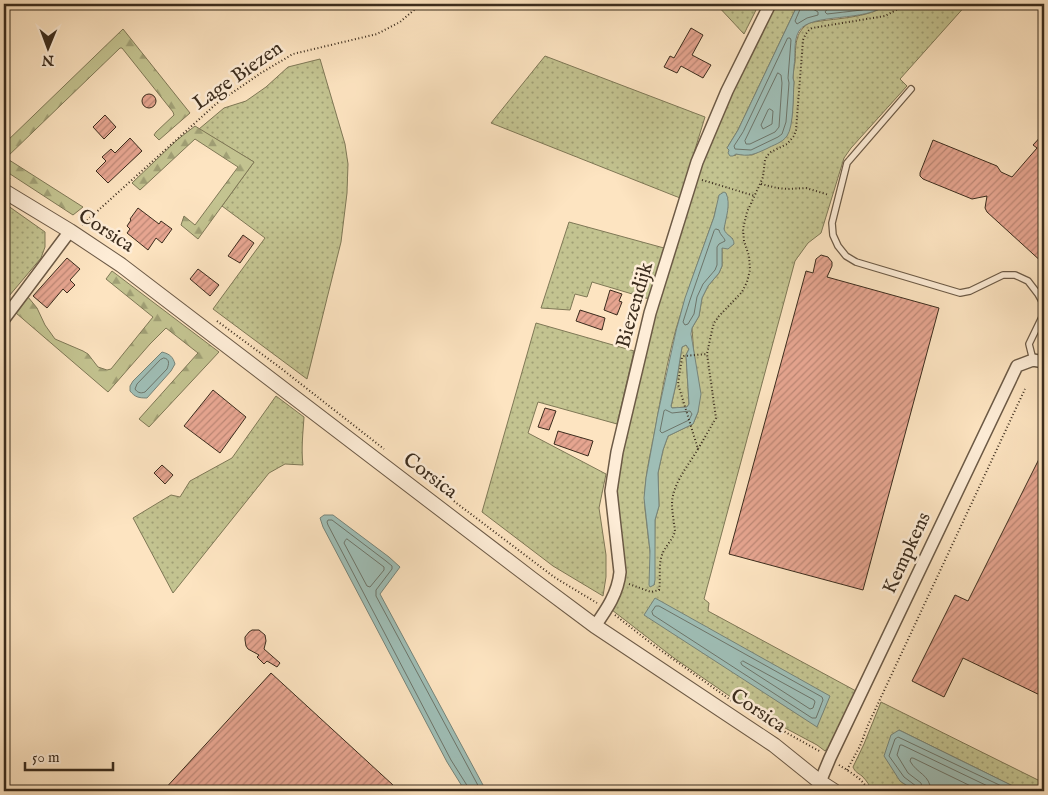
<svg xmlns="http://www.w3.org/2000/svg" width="1048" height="795" viewBox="0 0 1048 795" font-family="'IM FELL English',serif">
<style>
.grass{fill:url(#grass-dots);stroke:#7f7856;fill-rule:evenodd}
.forest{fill:url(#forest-firs);stroke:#7f7856}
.water{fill:#9fbeb6;stroke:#778479;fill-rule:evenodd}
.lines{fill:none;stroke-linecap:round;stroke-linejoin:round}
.shore{stroke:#6d756a;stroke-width:1}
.building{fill:url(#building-hatch);stroke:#3b2c1d}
.service-casing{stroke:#6c5a46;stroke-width:8}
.minor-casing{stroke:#6c5a46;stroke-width:14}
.tertiary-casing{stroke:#6c5a46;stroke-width:16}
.path{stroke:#3b2c1d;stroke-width:2;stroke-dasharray:1 2.5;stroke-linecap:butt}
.service{stroke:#feedd7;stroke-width:5.5}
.minor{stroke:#feedd7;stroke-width:11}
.tertiary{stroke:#feedd7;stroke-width:14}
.labels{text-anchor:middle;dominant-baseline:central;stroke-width:5;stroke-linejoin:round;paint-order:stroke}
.street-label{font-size:20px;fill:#3b2c1d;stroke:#feedd7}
</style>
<defs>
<pattern id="grass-dots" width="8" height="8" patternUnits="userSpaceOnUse" patternTransform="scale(1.25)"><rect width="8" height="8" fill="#c3c390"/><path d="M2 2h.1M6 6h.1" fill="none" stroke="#a09f75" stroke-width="1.8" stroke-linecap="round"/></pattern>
<pattern id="forest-firs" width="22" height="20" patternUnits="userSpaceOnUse" patternTransform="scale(1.25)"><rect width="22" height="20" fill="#c3c390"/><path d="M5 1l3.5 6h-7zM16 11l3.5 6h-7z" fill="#a09f75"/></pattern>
<pattern id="building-hatch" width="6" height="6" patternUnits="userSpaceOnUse" patternTransform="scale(1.25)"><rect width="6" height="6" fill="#e6a590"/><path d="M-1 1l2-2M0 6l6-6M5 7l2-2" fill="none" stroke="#bc8775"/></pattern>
</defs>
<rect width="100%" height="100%" fill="#fde4c1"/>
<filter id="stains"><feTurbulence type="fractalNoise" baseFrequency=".004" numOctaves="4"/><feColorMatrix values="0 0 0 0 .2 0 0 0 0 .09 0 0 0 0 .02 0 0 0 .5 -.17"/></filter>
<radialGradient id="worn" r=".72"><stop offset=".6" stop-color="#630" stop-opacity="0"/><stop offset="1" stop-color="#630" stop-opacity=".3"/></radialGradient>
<g class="grass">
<path d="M716 4H759L744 34Z"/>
<path d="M774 4H798L738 130 727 148 735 156 736 154 752 155 781 141C795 130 792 100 794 82L793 78C793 73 794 68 795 62 796 46 794 33 809 23 831 18 870 19 887 4H967L900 79 907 86 851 148 844 158 821 233 808 243 795 261 704 599 709 603 708 611 856 691 830 745 825 751 817 745 744 706 674 658 612 610 625 569 619 530 617 489V475L645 343 699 171 715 127ZM725 193C730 203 725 218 724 229V232L733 239 722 248V266L719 273 708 286 702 298 699 316 692 328 698 412 693 424 668 436 663 450 658 473 659 506 655 520 654 585 645 509C643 482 650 456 655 430 661 396 667 362 676 329 687 291 701 254 714 217L716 208Z"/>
<path d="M545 56 705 117 680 198 491 123Z"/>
<path d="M320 59 345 144 348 164 347 193 341 242 307 379 213 309 265 238 222 206 254 162 199 129 224 108 246 101 266 87 288 67Z"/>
<path d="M4 203 45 232V247L41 258 4 302Z"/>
<path d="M569 222 664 248 649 299 592 282 587 297 575 294 570 310 541 308Z"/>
<path d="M536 323 634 351 617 424 538 402 528 433 606 474 599 508 606 555V577L603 596 553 566 482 512Z"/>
<path d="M686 345 689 349 686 355 689 404 687 407 672 408 671 407 676 384 682 347Z"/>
<path d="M276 396 304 417C303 433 301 449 303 465L285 464 269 473 173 593 133 518 171 495 180 497 190 481 232 458Z"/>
<path d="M881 702 1044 783V791H1023L899 730 900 781 915 791H872C870 786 867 781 862 776 858 773 855 772 853 767L864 744Z"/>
</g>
<g class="forest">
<path d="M123 29 190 113 159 140 154 135 156 132 174 115 173 112 122 48H120L6 158 83 207 73 215 4 170V144Z"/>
<path d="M195 126 254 162 198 239 181 225 184 216 195 225 238 167 195 139 140 190 132 183 177 140Z"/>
<path d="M112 271 219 352 149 427 139 419 198 353 166 328 150 344 108 392 16 313 28 297 37 308 45 325 55 339 83 351 88 354 98 367 107 370 111 369 153 317 106 279Z"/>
</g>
<g class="water">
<path d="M798 4H815L817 6 820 7 842 4H887C866 23 811 12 799 31 793 41 796 55 794 66 794 70 793 74 793 78L794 82C793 95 794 126 787 136 782 143 773 145 766 149 755 154 749 157 736 154L733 156H730L728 153 729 150 727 148 738 130Z"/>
<path d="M724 192 726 193C731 204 726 217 724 229 726 236 734 236 734 244L728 249 722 248V266L719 273 708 286 702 298 699 316 692 328 691 334 701 394 698 412 693 424 668 436 663 450 658 473 659 506 655 520V580L654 585 650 587 649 585 650 551 644 498 646 478 658 413 676 331 685 298 714 217 719 195ZM686 345 689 349 686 355 689 404 687 407 672 408 671 406 676 384 682 347Z"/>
<path d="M162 352C170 354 173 357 175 364L171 371 147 398C138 398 135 397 130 391V386L133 381Z"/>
<path d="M324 515H333L389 557 400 567 380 594 483 785 488 791H465L447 762 323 527 320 518Z"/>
<path d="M655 598 830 696 817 727 644 615Z"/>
<path d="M899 730 1023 791H915L900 781 884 756 891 735Z"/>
</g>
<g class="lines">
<g class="shore">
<path d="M802 4 801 7 795 21 797 24 807 18 818 15V12L813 9 812 4"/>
<path d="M828 4V8L825 12 827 14 862 10 879 4"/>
<path d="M788 38H790L791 40 788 78 789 83 786 122 782 134 778 137 751 150 735 149 734 146 743 132Z"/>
<path d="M778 73 781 75 782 83 779 127 775 132 750 144H746L745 141Z"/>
<path d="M770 109 773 111 772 124 763 129 761 125 768 110Z"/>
<path d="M716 229 719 230C720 235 725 238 725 241L719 244 717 247V265L715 270 703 284 697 297 694 314 688 324 685 325 683 322 690 300 714 231Z"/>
<path d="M164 358C170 359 169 364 167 369L145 392C140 394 137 392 135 389L137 384 160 360Z"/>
<path d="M666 410 672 413 690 411 692 414 689 420 662 433 660 431 664 411Z"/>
<path d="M347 539 384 567V570L370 587 367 586 344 543 345 541Z"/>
<path d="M656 606H659L822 697 823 700 816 718H812L653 615 652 612Z"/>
<path d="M743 661 814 700 815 702 813 708 810 709 742 665 741 663Z"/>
<path d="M469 791 468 787 451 760 328 525 327 522 328 520H332L386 561 392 566V569L376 590V596L481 791"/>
<path d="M917 791 916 786 904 777 889 756 895 739 898 737 1012 791"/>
<path d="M923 791 921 783 908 773 897 755 900 745H902L998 791"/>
<path d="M931 791C930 774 917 774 910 761L911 758H913L981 791"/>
</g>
</g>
<g class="building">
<path d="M691 28 703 35 692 55 711 65 703 78 681 66 677 73 664 67 670 56 674 58Z"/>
<circle cx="149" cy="101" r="7"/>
<path d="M105 115 116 127 104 139 93 127Z"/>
<path d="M1044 133V264L987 212 985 208 987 196 972 199 923 179 920 176V173L933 140 997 166 1001 172 1012 177 1037 148 1033 145Z"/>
<path d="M130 138 142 151 108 183 96 171 106 161 102 157 111 149 115 153Z"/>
<path d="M138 208 159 224 161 221 172 229 162 243 156 238 148 250 127 233 130 229 127 226 131 220 130 219Z"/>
<path d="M243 235 254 243 240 263 228 256Z"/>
<path d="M821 255 828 257 832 262V266L827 277 939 308 863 590 729 554 806 271 813 273 816 259Z"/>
<path d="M67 258 80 269 70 280 75 285 67 293 63 289 47 308 33 296Z"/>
<path d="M198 269 219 285 210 296 190 279Z"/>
<path d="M610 290 622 294 619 301 622 302 617 315 604 310Z"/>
<path d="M580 310 605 318 602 330 576 321Z"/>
<path d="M213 390 246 417 220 453 184 426Z"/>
<path d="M545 408 556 411 549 430 538 427Z"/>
<path d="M558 431 593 441 588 456 554 444Z"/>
<path d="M1044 449V697L963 658 944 697 912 681 955 595 968 601Z"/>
<path d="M162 465 173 475 165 484 154 473Z"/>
<path d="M252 630H259L265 635 266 641 264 649 280 663 277 667 267 661 264 664 257 657 259 655 248 649 246 646 245 640V637L249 632Z"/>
<path d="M271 673 393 785 387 791H163Z"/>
</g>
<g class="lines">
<defs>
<g id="service">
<path d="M911 89 847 163 832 223 833 235 838 246 846 256 856 262 960 293 970 291 1003 275H1015L1028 281 1038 294 1044 305"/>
<path d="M1033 360 1029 344 1044 313"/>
</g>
<g id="minor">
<path d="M4 319 70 231"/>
<path d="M595 626C607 609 618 593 620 572L611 491 617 452 650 313 697 162 727 91 770 4"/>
<path d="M820 782 830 758 1017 366 1033 360 1044 362"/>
</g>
<path id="tertiary" d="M4 191 70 231 121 265 532 579 595 626 774 745 820 782 834 791"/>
</defs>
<use href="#service" class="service-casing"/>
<use href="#minor" class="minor-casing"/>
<use href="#tertiary" class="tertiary-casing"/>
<g class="path">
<path d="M4 175 10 179"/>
<path d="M702 180 755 196"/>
<path d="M761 184 777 188 788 189 806 188 829 195"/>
<path d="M82 225 216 104 261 73 293 54 377 34 400 22 421 4"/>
<path d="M217 321 278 366 384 449"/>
<path d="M698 449 716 418 707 354 712 330 714 323 719 316 742 292 747 282 750 270 749 256 744 241 743 229 747 212 760 184 763 177 765 160 767 156 771 152 787 144 794 136 796 130 803 40C805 35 807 31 812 28L885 16 896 10 902 4"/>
<path d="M426 480 554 577 597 603"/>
<path d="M629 584 651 592 659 590C661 579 658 567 662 555 665 546 673 540 675 531 674 522 672 512 672 503 673 483 688 466 698 449L678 384 682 357 684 356 707 354"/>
<path d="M615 615 652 644 732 701"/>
<path d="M751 713 821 752"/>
<path d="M839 765C850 772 863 779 869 791"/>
<path d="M847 770 860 746 868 725 1025 389"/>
</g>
<use href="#service" class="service"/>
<use href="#minor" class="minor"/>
<use href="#tertiary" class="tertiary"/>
</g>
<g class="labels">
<g class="street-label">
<text transform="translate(238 76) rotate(-35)">Lage Biezen</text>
<text transform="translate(106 231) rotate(33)">Corsica</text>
<text transform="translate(635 305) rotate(-74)">Biezendijk</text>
<text transform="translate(430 476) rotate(37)">Corsica</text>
<text transform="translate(907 553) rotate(-65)">Kempkens</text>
<text transform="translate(758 711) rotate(34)">Corsica</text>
</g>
</g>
<rect width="1048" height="795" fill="none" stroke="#fde4c1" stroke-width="20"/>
<rect x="5" y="5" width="1038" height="785" fill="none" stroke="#3b2c1d" stroke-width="2.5"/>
<rect x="10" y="10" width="1028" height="775" fill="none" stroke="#3b2c1d"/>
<g transform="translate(48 48) rotate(181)" stroke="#feedd7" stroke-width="4" paint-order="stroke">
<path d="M0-4L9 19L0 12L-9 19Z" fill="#3b2c1d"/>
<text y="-8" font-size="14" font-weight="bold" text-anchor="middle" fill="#3b2c1d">N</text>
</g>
<path d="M25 762v8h88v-8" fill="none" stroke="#3b2c1d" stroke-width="2.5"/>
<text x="32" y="762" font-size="15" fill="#3b2c1d" stroke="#feedd7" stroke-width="4" paint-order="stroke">50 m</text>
<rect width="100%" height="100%" filter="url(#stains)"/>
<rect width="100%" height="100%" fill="url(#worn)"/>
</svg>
